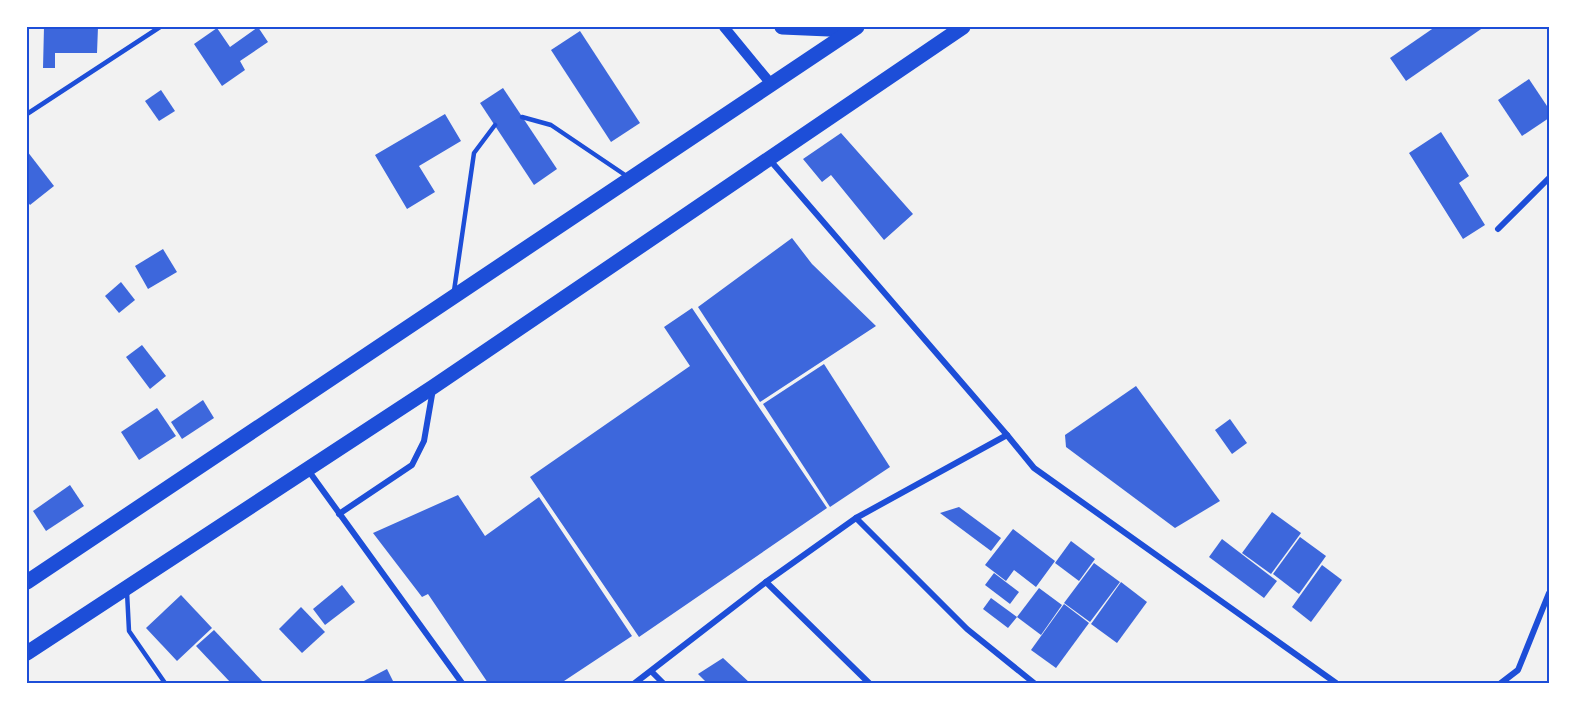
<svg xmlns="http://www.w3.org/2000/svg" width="1576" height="710" viewBox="0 0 1576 710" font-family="'Fira Sans',sans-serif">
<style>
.building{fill:#3d67dc}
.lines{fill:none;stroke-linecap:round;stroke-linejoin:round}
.service{stroke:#1d4ed8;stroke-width:4.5}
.minor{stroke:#1d4ed8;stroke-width:6}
.tertiary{stroke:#1d4ed8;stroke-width:10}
.primary{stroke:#1d4ed8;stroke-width:15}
.neatline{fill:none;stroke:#1d4ed8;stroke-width:2}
</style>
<rect width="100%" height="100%" fill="#f2f2f2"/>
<g class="building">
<path d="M44 27H98L97 53H55V68H43Z"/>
<path d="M258 27 268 42 240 61 245 70 222 86 194 44 217 28 230 47Z"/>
<path d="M1435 27H1484L1406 81 1390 58Z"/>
<path d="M580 31 640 123 611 142 551 50Z"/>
<path d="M1529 79 1549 109V118L1522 136 1498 100Z"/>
<path d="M503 88 557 169 534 185 480 103Z"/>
<path d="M161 90 175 111 159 121 145 101Z"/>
<path d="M445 114 461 141 419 166 435 192 407 209 375 155Z"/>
<path d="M1441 132 1469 176 1459 183 1485 225 1463 239 1409 153Z"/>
<path d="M841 133 913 214 884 240 831 175 822 182 803 159Z"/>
<path d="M27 151 54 186 30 205 27 201Z"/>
<path d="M792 238 812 264 876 326 760 402 698 307Z"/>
<path d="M163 249 177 272 148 289 135 266Z"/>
<path d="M121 282 135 300 119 313 105 296Z"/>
<path d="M692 308 827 508 639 637 530 477 690 366 664 327Z"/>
<path d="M142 345 166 376 150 389 126 357Z"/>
<path d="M824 364 890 467 830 507 763 404Z"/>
<path d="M1136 386 1220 501 1175 528 1066 447 1065 435Z"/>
<path d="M203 400 214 418 182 439 171 422Z"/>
<path d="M157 408 176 436 139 460 121 432Z"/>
<path d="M1230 419 1247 443 1232 454 1215 430Z"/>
<path d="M70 485 84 506 46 531 33 511Z"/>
<path d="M458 495 485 536 539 497 632 636 561 683H488L428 594 422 597 373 533Z"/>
<path d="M959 507 1001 538 991 551 940 513Z"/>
<path d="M1272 512 1301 533 1271 574 1242 553Z"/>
<path d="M1013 529 1055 561 1036 587 1014 570 1006 581 985 565Z"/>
<path d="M1300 537 1326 556 1299 594 1273 574Z"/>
<path d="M1222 539 1277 581 1264 598 1209 557Z"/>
<path d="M1071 541 1095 559 1079 581 1055 563Z"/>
<path d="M1094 563 1120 582 1090 622 1064 603Z"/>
<path d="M1322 565 1342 580 1311 622 1292 607Z"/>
<path d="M994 573 1019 592 1010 604 985 585Z"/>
<path d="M1121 582 1147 602 1117 643 1091 624Z"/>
<path d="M342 585 355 602 325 625 313 609Z"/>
<path d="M1039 588 1062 605 1041 635 1017 617Z"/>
<path d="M181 595 212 628 177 661 146 628Z"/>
<path d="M991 598 1017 617 1008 628 983 609Z"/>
<path d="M1064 604 1089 623 1056 668 1031 650Z"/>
<path d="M301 607 325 632 302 653 279 629Z"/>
<path d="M214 630 264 683H231L196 646Z"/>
<path d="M723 658 750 683H707L698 674Z"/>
<path d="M387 669 394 683H360Z"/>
</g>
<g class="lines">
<g class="service">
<path d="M27 114 160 27"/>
<path d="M522 117 551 125 628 177"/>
<path d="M454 291 474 153 495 125"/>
<path d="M127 592 129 631 165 683"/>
</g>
<g class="minor">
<path d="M769 159 1007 435"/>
<path d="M1498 229 1549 178"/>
<path d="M308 470 462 683"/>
<path d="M339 514 412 465 424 441 433 389"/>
<path d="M856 518 967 629 1034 683"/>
<path d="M766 582 869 683"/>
<path d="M652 672 663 683"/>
<path d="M635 683 766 582 856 518 1007 435 1034 468 1336 683"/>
<path d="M1501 683 1518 670 1549 593"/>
</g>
<path class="tertiary" d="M724 27 771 84"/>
<g class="primary">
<path d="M782 27 852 30"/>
<path d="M27 582 857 27"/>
<path d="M27 653 433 387 963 27"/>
</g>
</g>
<rect width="1576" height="710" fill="none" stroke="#ffffff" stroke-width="57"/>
<rect x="28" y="28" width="1520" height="654" class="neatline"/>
</svg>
